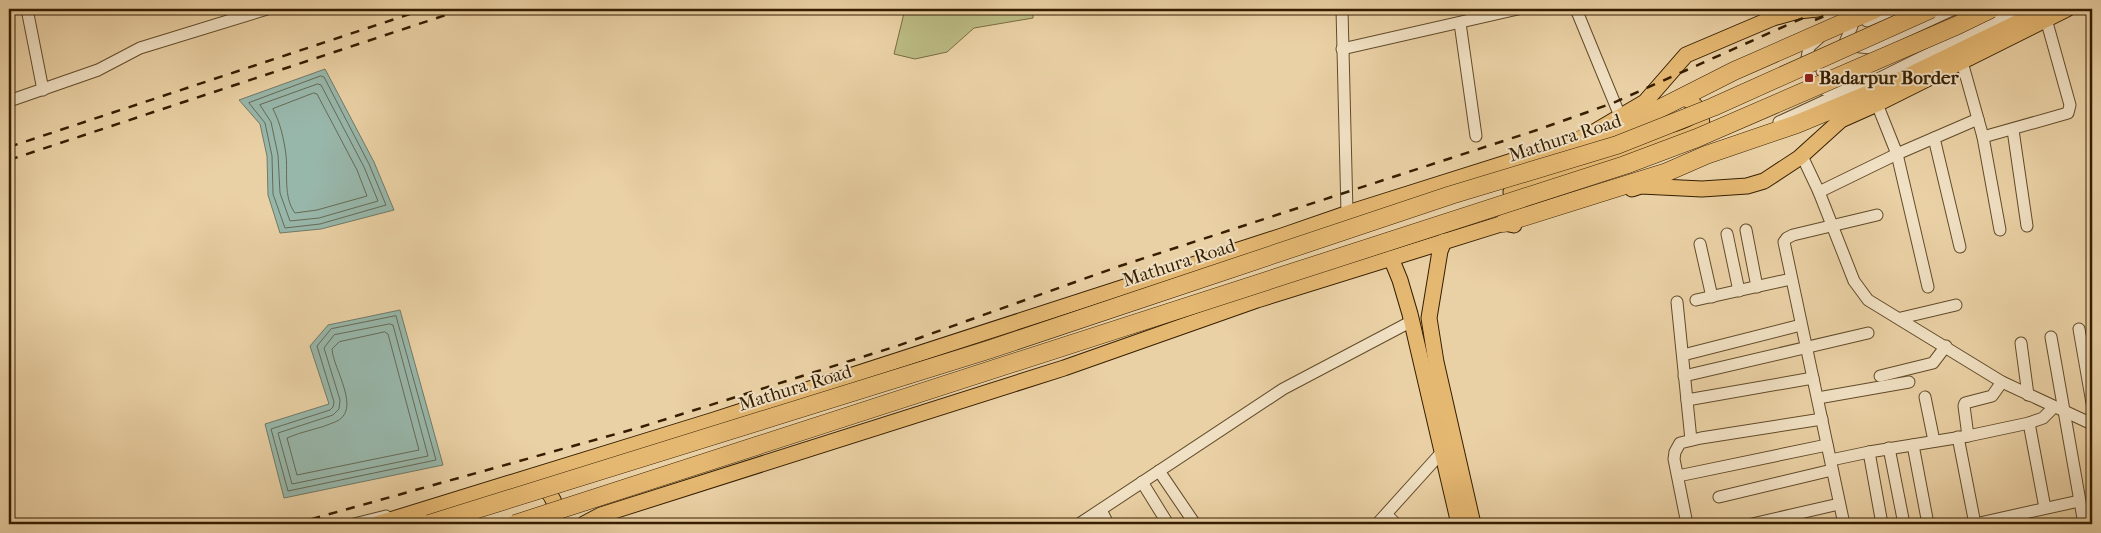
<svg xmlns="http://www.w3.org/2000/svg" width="2101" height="533" viewBox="0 0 2101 533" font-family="'IM FELL French Canon',serif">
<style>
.green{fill:#bbba83;stroke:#786c42}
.water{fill:#98b7ab;stroke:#707a67}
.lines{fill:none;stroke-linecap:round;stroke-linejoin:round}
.shore{stroke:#666a56;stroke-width:1}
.minor-casing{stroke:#624b29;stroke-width:13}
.major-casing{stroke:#351e00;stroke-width:17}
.highway-casing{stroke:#351e00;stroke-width:19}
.minor{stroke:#f1e1c4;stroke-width:11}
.major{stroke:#e5b872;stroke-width:15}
.highway{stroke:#e5b872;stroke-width:18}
.rail{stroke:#351e00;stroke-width:2.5;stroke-dasharray:9 9;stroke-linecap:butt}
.highway-bridge-casing{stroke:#351e00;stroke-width:19;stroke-linecap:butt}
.highway-bridge{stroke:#e5b872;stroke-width:18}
.poi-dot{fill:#8f2418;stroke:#f1e1c4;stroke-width:2}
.labels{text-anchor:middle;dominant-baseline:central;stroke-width:4;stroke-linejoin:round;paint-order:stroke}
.poi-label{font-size:19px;font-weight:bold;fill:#351e00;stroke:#f1e1c4;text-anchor:start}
.street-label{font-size:19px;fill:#351e00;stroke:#f1e1c4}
</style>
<rect width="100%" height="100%" fill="#ead1a5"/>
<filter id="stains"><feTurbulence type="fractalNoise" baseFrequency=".004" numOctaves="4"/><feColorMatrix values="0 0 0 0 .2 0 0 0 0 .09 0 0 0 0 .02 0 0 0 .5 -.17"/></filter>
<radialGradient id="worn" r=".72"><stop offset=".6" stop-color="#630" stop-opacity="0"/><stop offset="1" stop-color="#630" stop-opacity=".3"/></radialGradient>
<path class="green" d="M905 9H1033V18L974 28 947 52 915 59 894 54Z"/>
<g class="water">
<path d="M325 69 374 162 394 210 321 229 280 233 268 195 267 156 260 124 239 100Z"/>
<path d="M400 310 443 465 284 498 265 424 329 404 310 346 328 325Z"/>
</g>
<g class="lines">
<g class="shore">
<path d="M321 76 324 77 369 164 386 205 320 224 285 228 273 194 272 156 265 123 249 103Z"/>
<path d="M318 84 321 85 364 167 378 201 319 218 290 221 280 193 278 155 271 122 260 105Z"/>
<path d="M314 93 317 94 357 170 367 196 317 210 295 213C283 197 288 173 286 155 284 139 280 122 273 109Z"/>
<path d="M396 316 436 460 288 491 271 429 330 410 333 407 334 402 317 346 331 329Z"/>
<path d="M390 324 393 325 428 456 292 484 278 433 333 415 339 409 340 400 324 348 334 335Z"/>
<path d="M385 332 388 334 419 450 297 475 287 438C302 431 320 429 335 422 363 411 333 369 332 349L339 342Z"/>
</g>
<defs>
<g id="minor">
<path d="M27 9 43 90"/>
<path d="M1342 9 1347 213"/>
<path d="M1576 9 1620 116"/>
<path d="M1867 21 1895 9"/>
<path d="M1460 23 1476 136"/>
<path d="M1819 38 1809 47 1807 58 1811 77 1822 89 1834 92 1870 83 2019 9"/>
<path d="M1844 45 1852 26"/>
<path d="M1852 46 1870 48 1954 9"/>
<path d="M1342 49 1518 9"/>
<path d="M1962 62 1983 137 2000 230"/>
<path d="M9 101 98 70 140 48 267 9"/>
<path d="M1877 104 1897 154 1928 287"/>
<path d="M1779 122 1842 93"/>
<path d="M2013 130 2027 226"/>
<path d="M1983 137 2068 113 2070 105 2046 19"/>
<path d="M1934 138 1960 247"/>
<path d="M1802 156 1819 192 1854 281 1868 300 2002 382 2092 424"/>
<path d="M1819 192 1897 154 1978 119"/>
<path d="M1746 230 1757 287"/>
<path d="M1727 234 1739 291"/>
<path d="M1700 244 1712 297"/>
<path d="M1696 300 1791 279"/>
<path d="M1677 302 1691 440"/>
<path d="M1901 318 1956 305"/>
<path d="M2079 329 2092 403"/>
<path d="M2051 337 2084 524"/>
<path d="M2021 343 2028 395"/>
<path d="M1683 355 1801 325"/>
<path d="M1684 376 1868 333"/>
<path d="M1880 376 1933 363 1946 346"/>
<path d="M1925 397 1934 441"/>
<path d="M1818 398 1909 382"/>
<path d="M1687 400 1813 378"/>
<path d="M2029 423 2045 508"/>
<path d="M1968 436 1964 406 1965 403 1992 396 2002 382"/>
<path d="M1958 437 1975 524"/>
<path d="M1913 445 1928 524"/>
<path d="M1889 448 1904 524"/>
<path d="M1869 452 1882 524"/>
<path d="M1831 460 1869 452 1968 436 2029 423 2043 418 2054 407"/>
<path d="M1159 471 1195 524"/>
<path d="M1678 476 1827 445"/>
<path d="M1142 482 1168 524"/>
<path d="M1719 497 1832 470"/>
<path d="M1101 510 1108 524"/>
<path d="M1387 515 1396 524"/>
<path d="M354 524 386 516"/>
<path d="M1079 524 1283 389 1412 321"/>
<path d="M1377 524 1442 452"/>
<path d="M1687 524 1674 459 1675 452 1680 443 1701 438 1822 419"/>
<path d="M1752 524 1839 504"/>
<path d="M1844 524 1784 242 1787 238 1793 235 1877 215"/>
<path d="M1975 524 2079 501"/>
</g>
<g id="major">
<path d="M1632 189 1641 186 1702 189 1747 186 1764 181 1799 158 1841 120 1877 104 2067 9"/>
<path d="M1511 192C1551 175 1592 160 1633 148 1656 142 1684 142 1702 128 1702 112 1697 104 1683 97"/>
<path d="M1444 241 1440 251 1429 318 1436 362 1473 524"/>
<path d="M1391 258 1400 280 1410 314 1459 524"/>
<path d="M537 483C551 490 561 509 554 524"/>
<path d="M377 524 714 420 1282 236 1354 211 1582 139 1645 102 1686 55 1773 18 1798 11 1818 9"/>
<path d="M584 524 601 515 1064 368 1257 300 1504 223 1514 225"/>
</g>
<g id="highway">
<path d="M1582 139 1655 111 1734 71 1875 9"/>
<path d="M1504 223 1667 172 1706 155 1797 124 1896 83 2030 18 2046 9"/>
</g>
</defs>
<use href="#minor" class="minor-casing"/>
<use href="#major" class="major-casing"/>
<use href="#highway" class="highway-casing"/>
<use href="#minor" class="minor"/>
<use href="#major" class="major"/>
<use href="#highway" class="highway"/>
<g class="rail">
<path d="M1815 20 1841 9"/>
<path d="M9 147 425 9"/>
<path d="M9 160 464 9"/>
<path d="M294 524 641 427 897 346 1117 267 1537 130 1613 103 1823 9"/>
</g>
<defs>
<g id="highway-bridge">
<path d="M429 524 988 350 1451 195 1617 145 1713 107 1931 9"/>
<path d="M515 524 1625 165 1697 138 1958 25 1991 9"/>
</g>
</defs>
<use href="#highway-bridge" class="highway-bridge-casing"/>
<use href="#highway-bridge" class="highway-bridge"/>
</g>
<rect class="poi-dot" x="1804" y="73" width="10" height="10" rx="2.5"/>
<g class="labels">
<g class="poi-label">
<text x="1819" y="78">Badarpur Border</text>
</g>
<g class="street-label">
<text transform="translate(1565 138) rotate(-18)">Mathura Road</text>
<text transform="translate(1179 263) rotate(-18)">Mathura Road</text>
<text transform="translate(795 388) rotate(-17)">Mathura Road</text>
</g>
</g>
<rect width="2101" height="533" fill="none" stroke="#ead1a5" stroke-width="30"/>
<rect x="10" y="10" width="2081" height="513" fill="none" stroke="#351e00" stroke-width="2.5"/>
<rect x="15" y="15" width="2071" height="503" fill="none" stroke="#351e00"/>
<rect width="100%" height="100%" filter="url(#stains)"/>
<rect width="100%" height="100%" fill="url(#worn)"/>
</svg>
